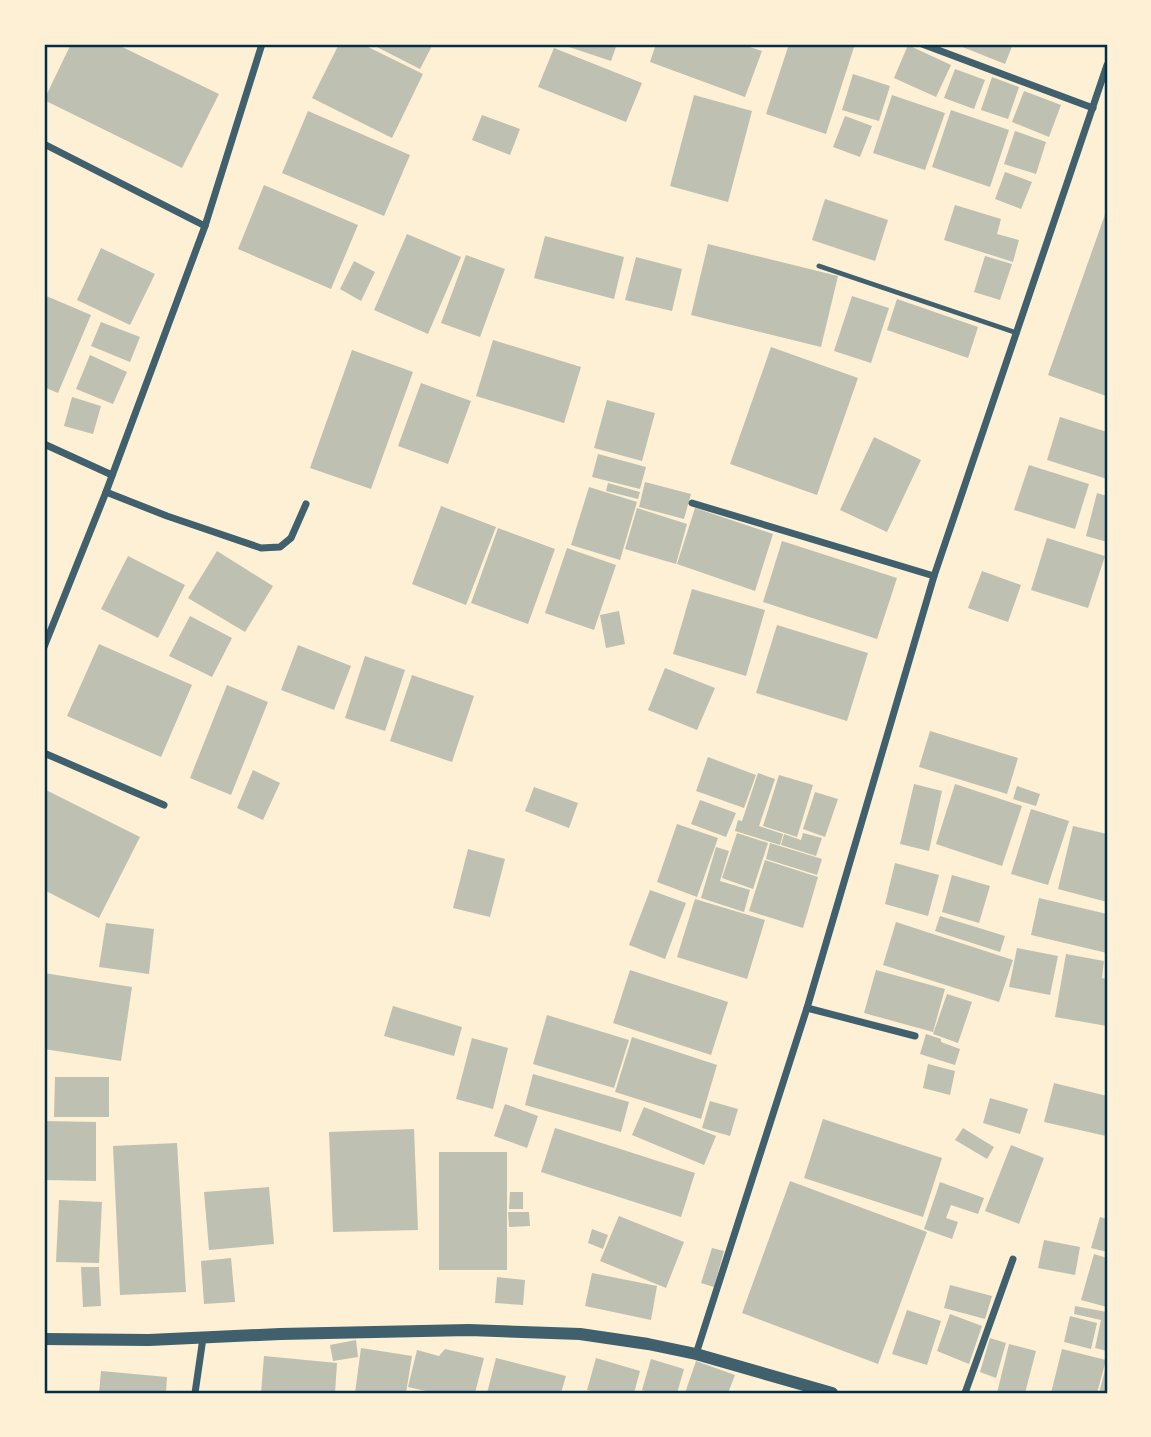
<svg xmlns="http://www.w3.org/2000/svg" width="1151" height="1437" viewBox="0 0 1151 1437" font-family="'PT Serif',serif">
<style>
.building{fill:#bec0b2}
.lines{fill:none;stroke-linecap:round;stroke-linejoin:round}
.service{stroke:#3f606c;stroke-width:5}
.minor{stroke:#3f606c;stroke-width:7}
.tertiary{stroke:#3f606c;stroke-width:12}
.neatline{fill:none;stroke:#003049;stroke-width:2.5}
</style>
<rect width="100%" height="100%" fill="#fdf0d5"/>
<g class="building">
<path d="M71 44H116L219 94 182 168 44 100Z"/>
<path d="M339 44H362L423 74 392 138 312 98Z"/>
<path d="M371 44H433L420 69Z"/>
<path d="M560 44H617L611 61Z"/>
<path d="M656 44H741L762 51 745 97 650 62Z"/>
<path d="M789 44H855L826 134 766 114Z"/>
<path d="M955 44H1013L1005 64Z"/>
<path d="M908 45 951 65 936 97 894 78Z"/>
<path d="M554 48 642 83 626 122 538 87Z"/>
<path d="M955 69 985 80 974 109 944 98Z"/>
<path d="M853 74 890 86 879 121 842 110Z"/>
<path d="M992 77 1019 87 1008 119 981 110Z"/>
<path d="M1024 91 1061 105 1049 137 1012 122Z"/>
<path d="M694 95 752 111 728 202 670 186Z"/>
<path d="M892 95 945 113 925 170 873 153Z"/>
<path d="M951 110 1009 130 990 187 932 167Z"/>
<path d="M308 111 410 155 384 216 282 173Z"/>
<path d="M482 115 520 129 510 155 472 140Z"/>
<path d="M845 116 872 126 860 157 833 147Z"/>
<path d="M1015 131 1046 142 1036 174 1004 164Z"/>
<path d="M1005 172 1032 182 1021 209 995 199Z"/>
<path d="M264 185 358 225 331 289 238 249Z"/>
<path d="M825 199 888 220 875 261 812 240Z"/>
<path d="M955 205 1001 219 997 234 1019 240 1013 262 944 240Z"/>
<path d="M1107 209V392L1106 396 1048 375Z"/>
<path d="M407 234 461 257 428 334 374 310Z"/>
<path d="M545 236 624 257 614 299 534 278Z"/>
<path d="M708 244 838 276 821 347 691 315Z"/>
<path d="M101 248 155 274 130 325 77 300Z"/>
<path d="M466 255 505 269 480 337 441 323Z"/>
<path d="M985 256 1012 264 1000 300 974 292Z"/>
<path d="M636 257 682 269 672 311 625 300Z"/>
<path d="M354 261 375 272 361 301 340 289Z"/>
<path d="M44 295 91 315 58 393 44 387Z"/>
<path d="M852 296 889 308 871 363 834 351Z"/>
<path d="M897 299 978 327 968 358 887 330Z"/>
<path d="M101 322 140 337 130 362 91 346Z"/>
<path d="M493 340 581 367 564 423 476 396Z"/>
<path d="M771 347 858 378 817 495 730 464Z"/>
<path d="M352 350 413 372 371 489 310 468Z"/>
<path d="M90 355 127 372 113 404 76 389Z"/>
<path d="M421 383 471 401 448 464 398 446Z"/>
<path d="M72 397 101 406 93 434 64 426Z"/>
<path d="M607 400 655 413 642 461 594 448Z"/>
<path d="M1060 417 1107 432V479L1047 460Z"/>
<path d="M874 437 921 460 887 532 840 510Z"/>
<path d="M598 454 646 467 640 489 592 477Z"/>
<path d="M1029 465 1089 484 1075 529 1014 510Z"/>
<path d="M645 482 691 494 684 519 639 507Z"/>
<path d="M608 483 640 492 638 499 606 491Z"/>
<path d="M589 487 637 502 620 560 571 545Z"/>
<path d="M1097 493 1107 496V542L1086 536Z"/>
<path d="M441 506 496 527 466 605 412 584Z"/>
<path d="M637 508 687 524 676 564 625 549Z"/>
<path d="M695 508 773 534 755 591 677 564Z"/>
<path d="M498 528 555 549 528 624 471 603Z"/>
<path d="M1047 538 1105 556 1088 608 1031 590Z"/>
<path d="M782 541 897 578 877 639 763 602Z"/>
<path d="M567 548 616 565 594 630 545 613Z"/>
<path d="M217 551 273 586 245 632 188 598Z"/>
<path d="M128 556 185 585 158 638 101 609Z"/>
<path d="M982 571 1021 585 1008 622 968 608Z"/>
<path d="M692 589 765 610 746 676 673 654Z"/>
<path d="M619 611 625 644 606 648 600 615Z"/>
<path d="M190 616 232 638 212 677 169 656Z"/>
<path d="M777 625 868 653 847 721 756 693Z"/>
<path d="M99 644 192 685 161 757 67 716Z"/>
<path d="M298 645 351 666 334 710 281 690Z"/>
<path d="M365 656 405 670 385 731 345 718Z"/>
<path d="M665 668 715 688 697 730 648 710Z"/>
<path d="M412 675 474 696 452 762 390 741Z"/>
<path d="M227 685 268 702 231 795 190 778Z"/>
<path d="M930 731 1018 758 1007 794 919 767Z"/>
<path d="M708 757 756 775 744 808 696 791Z"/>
<path d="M253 770 280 783 263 820 237 808Z"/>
<path d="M758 773 775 779 759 826 783 834 780 845 735 831 738 820 742 821Z"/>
<path d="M779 775 813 785 797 837 763 826Z"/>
<path d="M914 784 942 791 929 851 900 844Z"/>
<path d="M955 784 1022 806 1002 866 936 844Z"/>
<path d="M1017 786 1040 794 1036 806 1013 799Z"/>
<path d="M534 787 578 803 569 828 525 811Z"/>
<path d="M44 789 140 837 99 918 44 890Z"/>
<path d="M815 792 838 799 825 837 803 829Z"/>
<path d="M700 800 736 813 726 837 691 824Z"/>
<path d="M1031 809 1069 821 1048 885 1011 874Z"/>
<path d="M677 824 718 838 697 897 657 882Z"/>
<path d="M1073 826 1107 834V902L1058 889Z"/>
<path d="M737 833 768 843 753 889 722 878Z"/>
<path d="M803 833 822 838 816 856 781 845 784 834 801 840Z"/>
<path d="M770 843 822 859 817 875 766 859Z"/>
<path d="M716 847 729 851 720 881 750 890 744 912 701 898Z"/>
<path d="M468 849 505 859 490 917 453 908Z"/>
<path d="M765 860 818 877 803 928 749 911Z"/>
<path d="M895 863 939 875 928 916 885 904Z"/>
<path d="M952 875 990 886 979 923 942 912Z"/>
<path d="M650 890 686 903 665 959 629 945Z"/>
<path d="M1039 898 1107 914V953L1031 935Z"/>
<path d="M695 899 765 920 747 979 677 957Z"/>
<path d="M940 916 1005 936 1000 952 935 931Z"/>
<path d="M896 922 1013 960 999 1002 883 965Z"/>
<path d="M106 923 154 929 149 974 99 967Z"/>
<path d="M1017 948 1058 956 1050 995 1009 987Z"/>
<path d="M1066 954 1104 961 1102 978 1107 979V1026L1055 1017Z"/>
<path d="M630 970 728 1002 711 1055 613 1023Z"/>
<path d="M876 970 945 989 933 1032 864 1013Z"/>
<path d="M44 973 132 987 121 1061 44 1049Z"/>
<path d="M947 994 972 1002 958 1043 933 1034Z"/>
<path d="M393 1006 462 1027 454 1056 384 1036Z"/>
<path d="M547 1015 629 1040 614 1088 533 1064Z"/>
<path d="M926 1034 941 1039V1042L960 1049 955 1065 920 1054Z"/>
<path d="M632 1037 717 1065 701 1119 615 1092Z"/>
<path d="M472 1038 508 1048 493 1109 456 1099Z"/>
<path d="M928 1064 955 1071 950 1095 923 1088Z"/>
<path d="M533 1074 629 1102 621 1132 525 1105Z"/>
<path d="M55 1077H109V1117H54Z"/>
<path d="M1054 1083 1107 1096 1106 1136 1044 1122Z"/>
<path d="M990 1098 1028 1109 1020 1134 983 1123Z"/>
<path d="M710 1101 738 1109 730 1136 702 1128Z"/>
<path d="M505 1104 538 1116 527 1148 494 1136Z"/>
<path d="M644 1107 716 1136 704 1165 632 1135Z"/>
<path d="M823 1119 942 1158 923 1217 804 1178Z"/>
<path d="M44 1121 96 1122V1181L44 1180Z"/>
<path d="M555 1128 695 1173 681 1217 541 1172Z"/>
<path d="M963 1128 994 1147 987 1159 955 1140Z"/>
<path d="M414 1129 418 1230 333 1232 329 1132Z"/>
<path d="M177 1143 186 1292 120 1295 113 1146Z"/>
<path d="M1011 1145 1044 1158 1019 1224 985 1211Z"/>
<rect x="439" y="1152" width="68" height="118"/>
<path d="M790 1181 927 1232 878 1364 742 1313Z"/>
<path d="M940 1182 984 1198 978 1214 951 1205 946 1218 958 1222 952 1239 924 1229Z"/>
<path d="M269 1187 274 1244 209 1250 204 1192Z"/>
<path d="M510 1192H523V1209H509Z"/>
<path d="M59 1200 102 1202 99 1263 56 1262Z"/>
<path d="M508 1212H529L530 1226 509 1227Z"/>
<path d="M619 1216 684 1242 666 1288 600 1261Z"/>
<path d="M1100 1217 1107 1219V1252L1091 1248Z"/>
<path d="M592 1229 608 1235 603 1249 588 1243Z"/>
<path d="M1044 1240 1080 1247 1075 1275 1038 1268Z"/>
<path d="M712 1248 724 1251 714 1287 701 1283Z"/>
<path d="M1094 1254 1107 1258V1307L1081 1300Z"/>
<path d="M231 1258 235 1302 204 1304 201 1261Z"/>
<path d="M81 1267H99L101 1306 83 1307Z"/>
<path d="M592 1273 657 1286 651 1320 585 1306Z"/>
<path d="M497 1277 525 1280 523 1305 495 1303Z"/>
<path d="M950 1285 992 1296 985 1319 944 1308Z"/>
<path d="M1075 1306 1107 1312V1351L1095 1348 1101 1320 1074 1314Z"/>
<path d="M907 1310 941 1321 927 1365 892 1354Z"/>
<path d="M950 1314 982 1326 969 1364 937 1351Z"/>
<path d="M1070 1316 1097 1323 1091 1349 1064 1342Z"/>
<path d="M990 1338 1006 1343 996 1378 980 1372Z"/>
<path d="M356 1340 358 1357 333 1361 330 1345Z"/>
<path d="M1009 1344 1036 1351 1025 1393H997Z"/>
<path d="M361 1348 412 1356 406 1393H355Z"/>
<path d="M445 1349 484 1358 475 1393H435L408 1387 417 1350 439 1356Z"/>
<path d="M1062 1349 1106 1360 1097 1393H1051Z"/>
<path d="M264 1356 337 1363 335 1393H261Z"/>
<path d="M496 1358 566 1376 561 1393H487Z"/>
<path d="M596 1358 640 1371 634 1393H601L587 1390Z"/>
<path d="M651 1359 684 1369 677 1393H652L642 1390Z"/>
<path d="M696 1361 735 1375 728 1393H685Z"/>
<path d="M1106 1366 1107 1393H1099Z"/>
<path d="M101 1371 167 1377 166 1393H99Z"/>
</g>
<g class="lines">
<path class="service" d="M819 266 1017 333"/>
<g class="minor">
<path d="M922 44 1093 108"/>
<path d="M44 144 205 226"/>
<path d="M44 444 112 475"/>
<path d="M106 492 167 516 261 548 280 547 291 538 306 504"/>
<path d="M692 503 934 576"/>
<path d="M44 647 106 492 205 226 262 44"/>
<path d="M44 753 164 805"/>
<path d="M807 1008 915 1036"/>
<path d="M696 1354 807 1008 934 576 1107 65"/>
<path d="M195 1393 203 1338"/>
<path d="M965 1393 1013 1259"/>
</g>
<path class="tertiary" d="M44 1339 149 1340 280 1334 469 1330 580 1334 648 1344 696 1354 832 1393"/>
</g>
<rect width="1151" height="1437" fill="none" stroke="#fdf0d5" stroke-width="91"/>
<rect x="46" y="46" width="1060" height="1346" class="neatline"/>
</svg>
